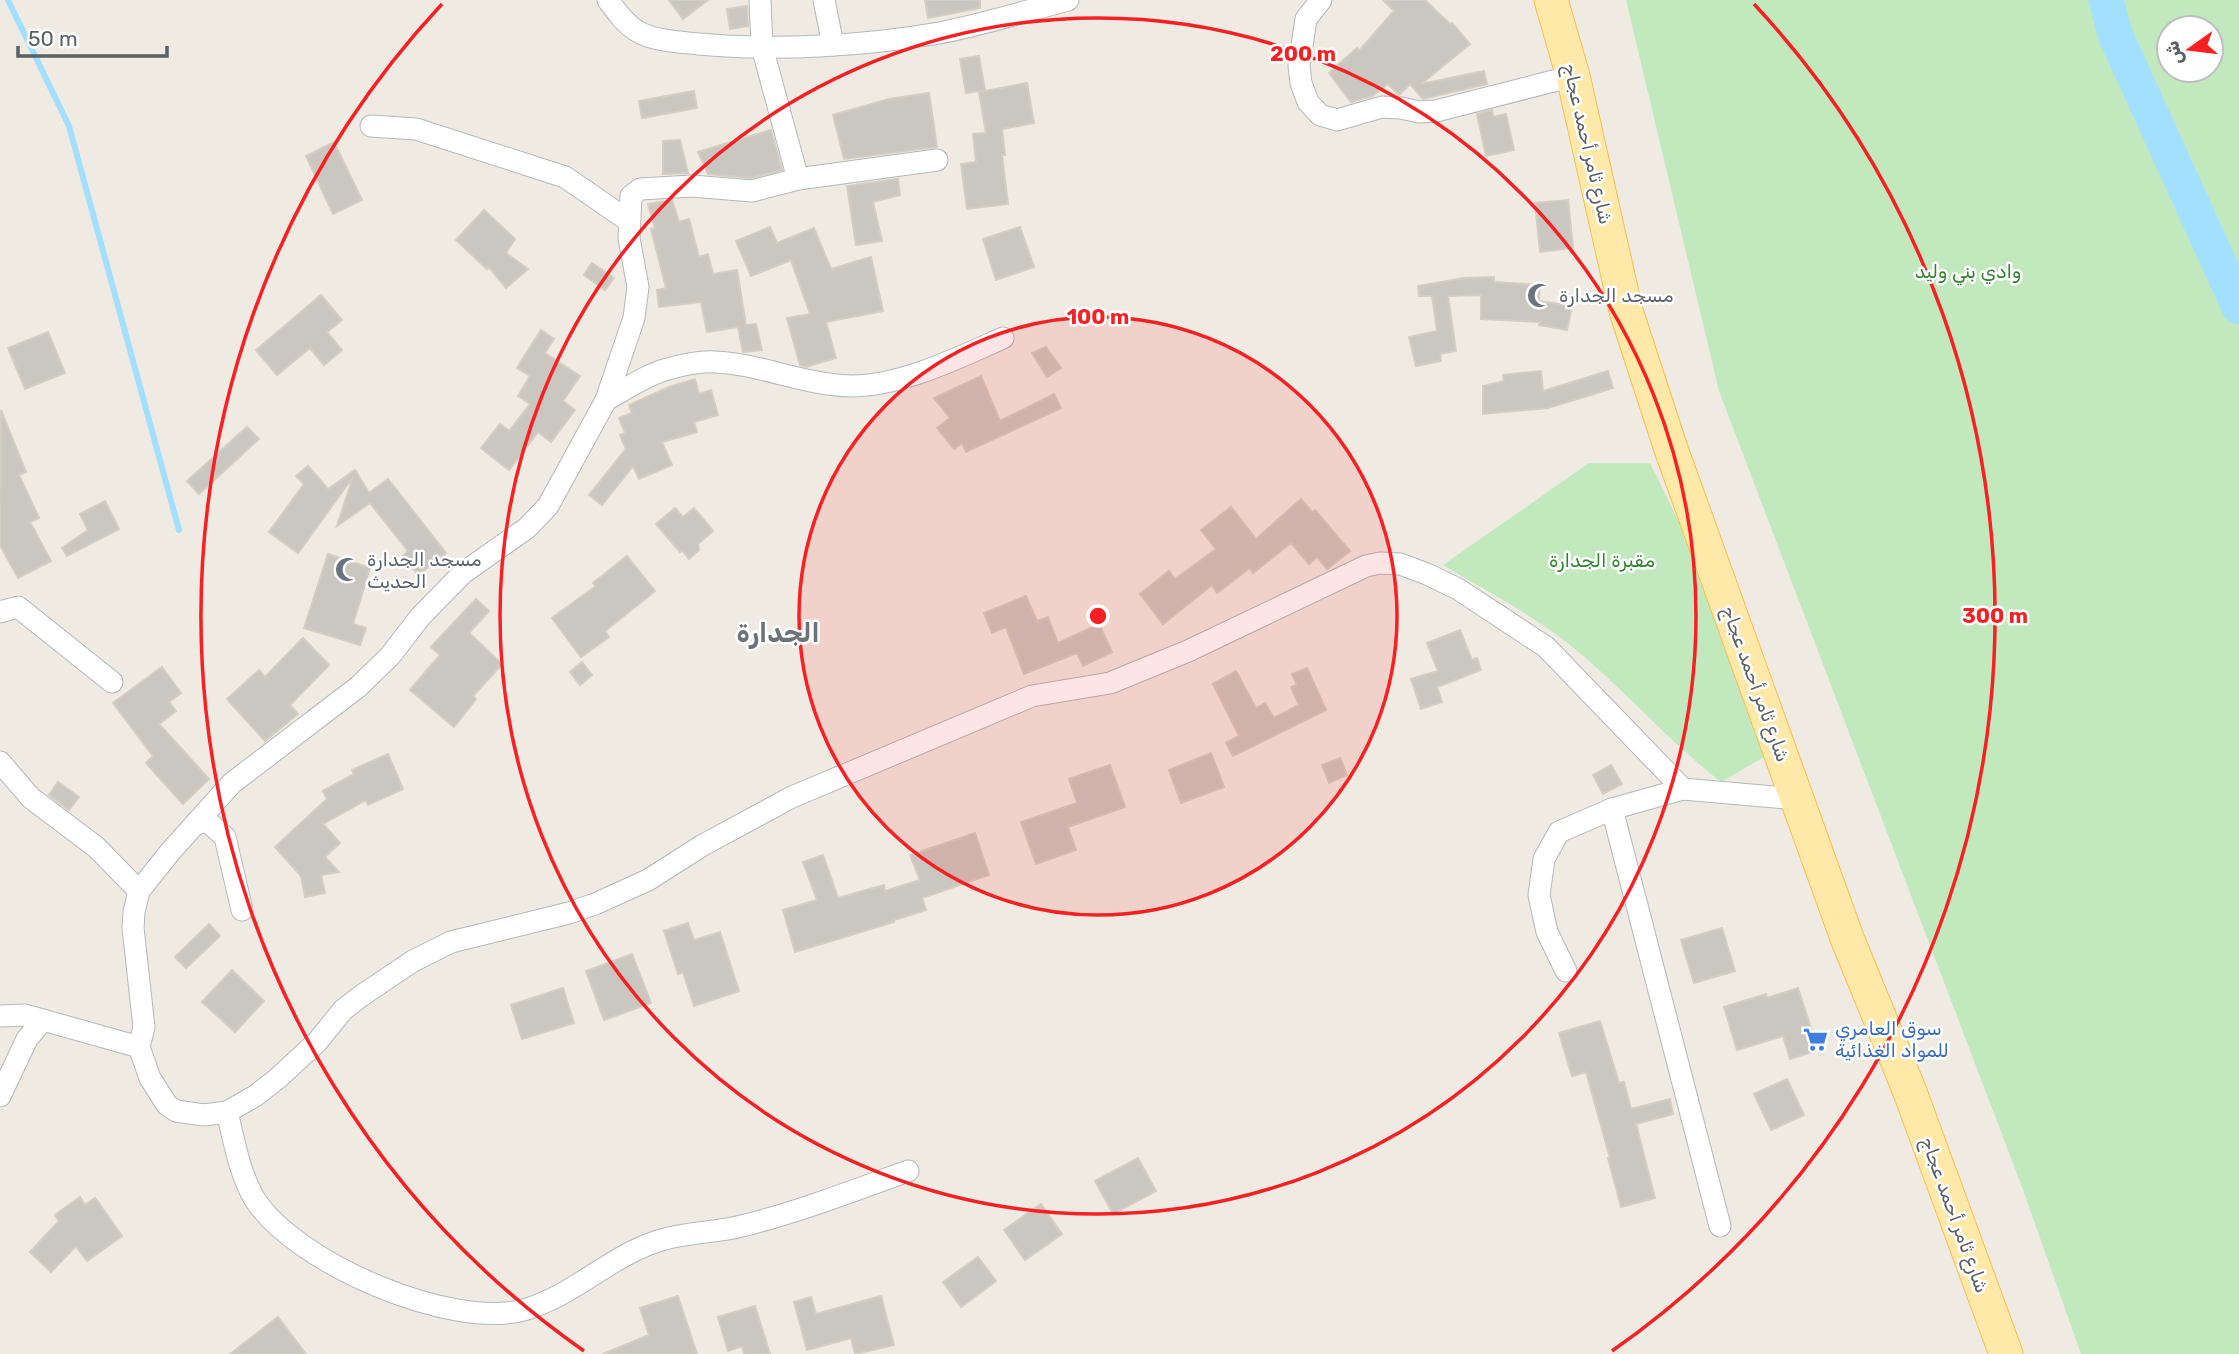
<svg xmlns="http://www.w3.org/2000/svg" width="2239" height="1354" viewBox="0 0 2239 1354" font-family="Rubik,'Noto Sans Arabic',sans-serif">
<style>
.green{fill:#c1e9bd;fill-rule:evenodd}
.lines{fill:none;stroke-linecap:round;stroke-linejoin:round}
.stream{stroke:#a3dfff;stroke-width:6}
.river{stroke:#a3dfff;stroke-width:35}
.building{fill:#cac6c0;stroke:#d4cdc1;stroke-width:2}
.minor-casing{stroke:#b4b7bb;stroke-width:23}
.primary-casing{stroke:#fdbd4e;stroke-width:35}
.minor{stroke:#fff;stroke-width:21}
.primary{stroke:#ffe9a8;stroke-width:33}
.ring{fill:none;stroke:#f82022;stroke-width:3.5}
.labels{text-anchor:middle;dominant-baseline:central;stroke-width:5;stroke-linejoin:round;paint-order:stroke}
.street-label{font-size:19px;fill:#5b6065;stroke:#fff}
.park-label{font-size:19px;fill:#30832d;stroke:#fff}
.worship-label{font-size:19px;fill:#5b616d;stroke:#fff;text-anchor:start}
.shop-label{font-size:19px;fill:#366cbe;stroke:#fff;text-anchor:start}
.district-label{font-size:26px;font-weight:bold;fill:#6c7277;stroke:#fff}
.centre{fill:#f82022;stroke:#fff;stroke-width:3.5}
.ring-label{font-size:21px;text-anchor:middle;font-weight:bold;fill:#f82022;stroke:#fff;stroke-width:5;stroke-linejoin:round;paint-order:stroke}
</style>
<rect width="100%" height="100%" fill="#efebe3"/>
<g class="green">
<path d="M1626 0H2239V1354H2081L2022 1187 1719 391ZM2211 28V70H2169V28Z"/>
<path d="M1589 463H1650L1723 612 1769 754 1721 782C1663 737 1616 679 1557 635 1522 609 1481 588 1443 565Z"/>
</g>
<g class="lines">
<path class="stream" d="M8 0 69 126 179 530"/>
<path class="river" d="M2106 0 2115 34 2239 307"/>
</g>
<g class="building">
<path d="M669 0H708L683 19Z"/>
<path d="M925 0H980V8L928 18Z"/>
<path d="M1383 0H1425L1450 24 1452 23 1470 44 1421 84 1484 71 1487 84 1423 99 1410 84 1399 95 1388 84 1372 96 1351 102 1329 73 1357 48 1359 51 1394 11Z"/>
<path d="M747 6 748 26 730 29 727 9Z"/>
<path d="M979 56 985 90 966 93 960 59Z"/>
<path d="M1027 83 1034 123 1002 129 1005 155H1002L1008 204 967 209 961 164 976 162 973 134 986 133 979 92Z"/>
<path d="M694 91 697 108 642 118 639 101Z"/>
<path d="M929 93 937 147 844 159 833 115 889 99Z"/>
<path d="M1492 110 1493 117 1506 114 1514 150 1486 156 1477 114Z"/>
<path d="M771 130 782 170 751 178 708 174 698 152Z"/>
<path d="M680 140 688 173 663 174V141Z"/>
<path d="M334 142 362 200 333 214 306 156Z"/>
<path d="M898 179 900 195 873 202 882 241 856 245 847 186Z"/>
<path d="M672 200 679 222 689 219 699 257 708 254 713 274 737 270 746 325 756 324 762 350 743 352 738 327 707 332 701 302 659 307 657 290 666 288 651 229 655 228 648 204Z"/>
<path d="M1568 200 1573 248 1540 252 1535 203Z"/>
<path d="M484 210 515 239 506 253 528 269 506 288 489 267 487 269 456 240Z"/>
<path d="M770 227 777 243 814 228 831 269 871 257 883 311 826 322 836 358 806 367 800 365 787 318 810 314 791 260 751 276 736 241Z"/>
<path d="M1020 227 1034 267 996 280 983 239Z"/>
<path d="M592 263 614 278 605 290 584 275Z"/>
<path d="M1494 277V282L1540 285 1539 301 1572 306 1567 330 1539 325 1540 322 1481 319V295L1448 296 1456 351 1440 354 1441 361 1416 366 1409 337 1437 331 1432 296H1419L1418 286 1464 278Z"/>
<path d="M321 295 342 320 327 332 342 350 324 365 310 348 277 375 256 350Z"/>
<path d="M541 330 554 339 545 353 580 376 563 401 575 410 551 442 538 432 509 470 481 448 500 424 509 431 530 404 518 396 530 376 517 368Z"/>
<path d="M48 332 65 373 25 389 8 348Z"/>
<path d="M1046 347 1061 368 1047 377 1032 353Z"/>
<path d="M1541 371 1543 391 1608 371 1613 388 1548 408 1483 414V386L1504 381 1503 375Z"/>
<path d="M981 376 1000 421 1054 394 1061 408 966 452 962 443 954 449 937 428 950 418 934 398Z"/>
<path d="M695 379 699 394 711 390 718 415 694 422 697 432 662 442 672 465 639 479 633 466 602 505 589 495 626 449 620 435 625 433 619 418 632 413 629 405 669 387Z"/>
<path d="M1 410 26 472 19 475 39 518 30 522 51 561 18 578 0 545Z"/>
<path d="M247 427 259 439 199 494 187 481Z"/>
<path d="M308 466 328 489 355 470 369 493 388 479 446 553 418 575 403 556 408 551 370 503 337 526 353 477 298 553 269 532 304 484 296 476Z"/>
<path d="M1301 499 1312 512 1315 510 1350 551 1327 569 1317 557 1309 564 1291 543 1253 573 1250 568 1217 593 1212 585 1163 624 1140 594 1169 571 1175 579 1216 549 1201 530 1231 507 1256 539Z"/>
<path d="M105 501 119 529 67 556 62 548 88 530 80 514Z"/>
<path d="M675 508 683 517 694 508 713 531 698 544 699 550 689 559 682 550 680 552 656 524Z"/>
<path d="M328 554 370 568 353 624 366 628 360 645 304 628Z"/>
<path d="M627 556 655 591 605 631 609 637 581 657 552 618 596 586 593 583Z"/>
<path d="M1026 596 1037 621 1048 617 1058 643 1099 624 1112 652 1083 666 1077 653 1024 674 1006 627 992 633 984 613Z"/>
<path d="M476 599 489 611 469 633 502 664 473 696 476 699 454 727 410 690 440 655 431 647Z"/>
<path d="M1460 630 1472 660 1477 658 1481 670 1437 687 1442 702 1421 709 1411 679 1438 671 1427 643Z"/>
<path d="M303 638 329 665 290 705 298 714 265 741 227 699 259 670 265 677Z"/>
<path d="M582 662 592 675 580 685 570 672Z"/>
<path d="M162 667 181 693 169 702 176 711 159 724 209 779 183 804 146 763 153 756 113 703Z"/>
<path d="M1307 668 1326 710 1233 756 1226 743 1239 736 1213 684 1236 671 1256 708 1265 703 1274 718 1299 705 1291 687 1297 685 1292 674Z"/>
<path d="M1211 753 1224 787 1181 803 1169 770Z"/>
<path d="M388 754 403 789 368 805 366 800 323 824 340 843 325 857 339 872 321 875 325 893 305 897 301 876 275 847 327 799 323 791 354 774 352 770Z"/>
<path d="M1340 758 1347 775 1329 783 1322 765Z"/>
<path d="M1110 765 1125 807 1068 827 1076 850 1036 864 1021 822 1077 803 1069 779Z"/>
<path d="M1611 765 1622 784 1603 794 1593 775Z"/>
<path d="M58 782 79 797 69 810 49 795Z"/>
<path d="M975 833 989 875 922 898 926 910 894 920V922L795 952 783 910 817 900 803 862 823 855 838 898 884 885 885 891 920 880 910 855Z"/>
<path d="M688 923 694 940 720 932 739 991 694 1006 683 972 678 974 664 931Z"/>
<path d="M209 924 220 936 186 968 175 957Z"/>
<path d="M1722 928 1735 971 1694 983 1681 940Z"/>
<path d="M632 954 651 1003 604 1020 586 971Z"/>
<path d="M232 970 264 1001 235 1032 202 1002Z"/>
<path d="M563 988 574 1023 522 1039 511 1005Z"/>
<path d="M1798 988 1818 1050 1790 1059 1783 1036 1737 1050 1724 1007 1766 994 1767 998Z"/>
<path d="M1600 1021 1619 1083 1624 1082 1631 1109 1670 1099 1673 1114 1636 1124 1655 1198 1621 1207 1608 1158H1610L1586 1072 1572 1076 1559 1033Z"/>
<path d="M1787 1079 1804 1115 1771 1130 1754 1094Z"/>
<path d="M1138 1158 1156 1191 1113 1214 1095 1181Z"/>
<path d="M80 1197 85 1205 95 1198 122 1236 87 1261 76 1246 51 1272 30 1252 59 1221 55 1215Z"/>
<path d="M1041 1204 1062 1234 1025 1260 1004 1230Z"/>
<path d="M978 1257 996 1281 961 1307 943 1282Z"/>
<path d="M678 1296 697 1354H603L649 1335 640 1308Z"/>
<path d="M881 1296 894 1345 855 1354 851 1338 807 1350 794 1302 811 1297 816 1314Z"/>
<path d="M755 1306 770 1354H744L742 1346 728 1351 718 1317Z"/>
<path d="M278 1317 306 1354H230Z"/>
</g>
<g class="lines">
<defs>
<g id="minor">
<path d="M608 0C616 11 625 24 637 31 653 41 680 42 699 44 775 51 864 46 939 33 982 25 1026 11 1068 0"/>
<path d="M760 0 762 47 798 179"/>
<path d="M824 0 833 45"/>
<path d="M1321 0 1306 19 1299 66 1301 83 1308 102 1320 115 1337 120 1382 107 1401 108 1419 112 1436 111 1573 76"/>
<path d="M371 126 416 129 565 177 629 221"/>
<path d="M937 160 798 179 752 191 692 186 640 189 631 196 629 238 638 287 634 318 606 400 548 506 527 528 463 573 420 617 390 656 358 687 232 783 170 852 139 891 134 912 133 928 144 1027 139 1047 150 1078 167 1105 176 1111 204 1115 227 1112 255 1096 277 1079 317 1042 343 1010 361 996 413 961 451 942 569 913 595 904 648 880 703 845 792 797 1032 696 1110 683 1188 651 1366 566 1380 563 1400 564 1427 574 1458 589 1546 647 1683 789 1797 799"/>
<path d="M606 400C625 390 647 374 668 369 682 365 700 361 715 362 761 364 804 385 851 386 901 386 958 358 1003 338"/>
<path d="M0 612 18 607 112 682"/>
<path d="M0 762 31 798 96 847 139 891"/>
<path d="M1612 809 1720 1226"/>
<path d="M195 824 207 821 225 837 242 910"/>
<path d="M1566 971 1547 932 1539 895 1544 859 1559 832 1612 809 1683 789"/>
<path d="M0 1016 25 1015 139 1047"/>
<path d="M0 1096 27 1039 43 1020"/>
<path d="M227 1112C234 1140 239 1172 254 1198 293 1262 454 1332 527 1309 575 1294 611 1256 658 1241 685 1232 714 1233 742 1226 798 1212 853 1191 908 1171"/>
</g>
<path id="primary" d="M1551 0 1573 76 1626 311 1671 449 1847 938 1910 1092 2006 1354"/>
</defs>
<use href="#minor" class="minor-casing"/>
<use href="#primary" class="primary-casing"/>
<use href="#minor" class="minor"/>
<use href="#primary" class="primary"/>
</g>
<circle cx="1098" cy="616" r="299" fill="#f82022" fill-opacity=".12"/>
<g class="ring">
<circle cx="1098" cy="616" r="299"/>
<circle cx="1098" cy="616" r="598"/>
<path d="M584 1351A897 897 0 0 1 442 4M1754 4A897 897 0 0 1 1612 1351"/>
</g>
<defs>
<symbol id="mosque-bare" viewBox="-9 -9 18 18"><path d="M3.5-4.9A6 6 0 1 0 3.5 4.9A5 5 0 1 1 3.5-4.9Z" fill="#6b7280" stroke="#fff" stroke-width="2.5" paint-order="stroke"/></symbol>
<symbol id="supermarket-bare" viewBox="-9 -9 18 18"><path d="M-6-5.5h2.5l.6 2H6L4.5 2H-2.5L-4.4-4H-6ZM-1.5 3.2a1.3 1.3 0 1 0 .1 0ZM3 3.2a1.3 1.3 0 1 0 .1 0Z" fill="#3f7fe0" stroke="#fff" stroke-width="2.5" paint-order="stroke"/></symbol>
</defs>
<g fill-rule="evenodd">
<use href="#mosque-bare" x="1522" y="278" width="35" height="35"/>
<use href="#mosque-bare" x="330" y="552" width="35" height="35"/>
<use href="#supermarket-bare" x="1798" y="1022" width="35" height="35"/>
</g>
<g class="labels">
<g class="street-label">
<text transform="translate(1588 144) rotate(77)">شارع ثامر أحمد عجاج</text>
<text transform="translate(1756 684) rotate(70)">شارع ثامر أحمد عجاج</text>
<text transform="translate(1955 1215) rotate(70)">شارع ثامر أحمد عجاج</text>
</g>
<g class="park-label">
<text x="1968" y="271">وادي بني وليد</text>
<text x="1602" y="560">مقبرة الجدارة</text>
</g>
<g class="worship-label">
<text x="1559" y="295">مسجد الجدارة</text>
<text x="367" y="559">مسجد الجدارة<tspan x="367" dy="22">الحديث</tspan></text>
</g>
<g class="shop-label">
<text x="1835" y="1028">سوق العامري<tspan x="1835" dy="22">للمواد الغذائية</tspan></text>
</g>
<g class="district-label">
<text x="778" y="633">الجدارة</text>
</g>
</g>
<circle cx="1098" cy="616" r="10" class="centre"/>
<g class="ring-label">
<text x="1303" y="61">200 m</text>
<text x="1098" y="324">100 m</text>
<text x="1995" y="623">300 m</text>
</g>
<g transform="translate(2190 49) rotate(256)"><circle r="33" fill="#ffffff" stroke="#bdbfc1" stroke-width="2"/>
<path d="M0-5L12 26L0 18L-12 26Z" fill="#f82022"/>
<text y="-10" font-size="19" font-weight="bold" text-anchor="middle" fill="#5b6065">ش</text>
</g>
<path d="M18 46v10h149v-10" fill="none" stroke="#5b6065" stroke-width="3.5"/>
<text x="28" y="46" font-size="21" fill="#5b6065" stroke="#ffffff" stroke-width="5" paint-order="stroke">50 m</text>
</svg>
